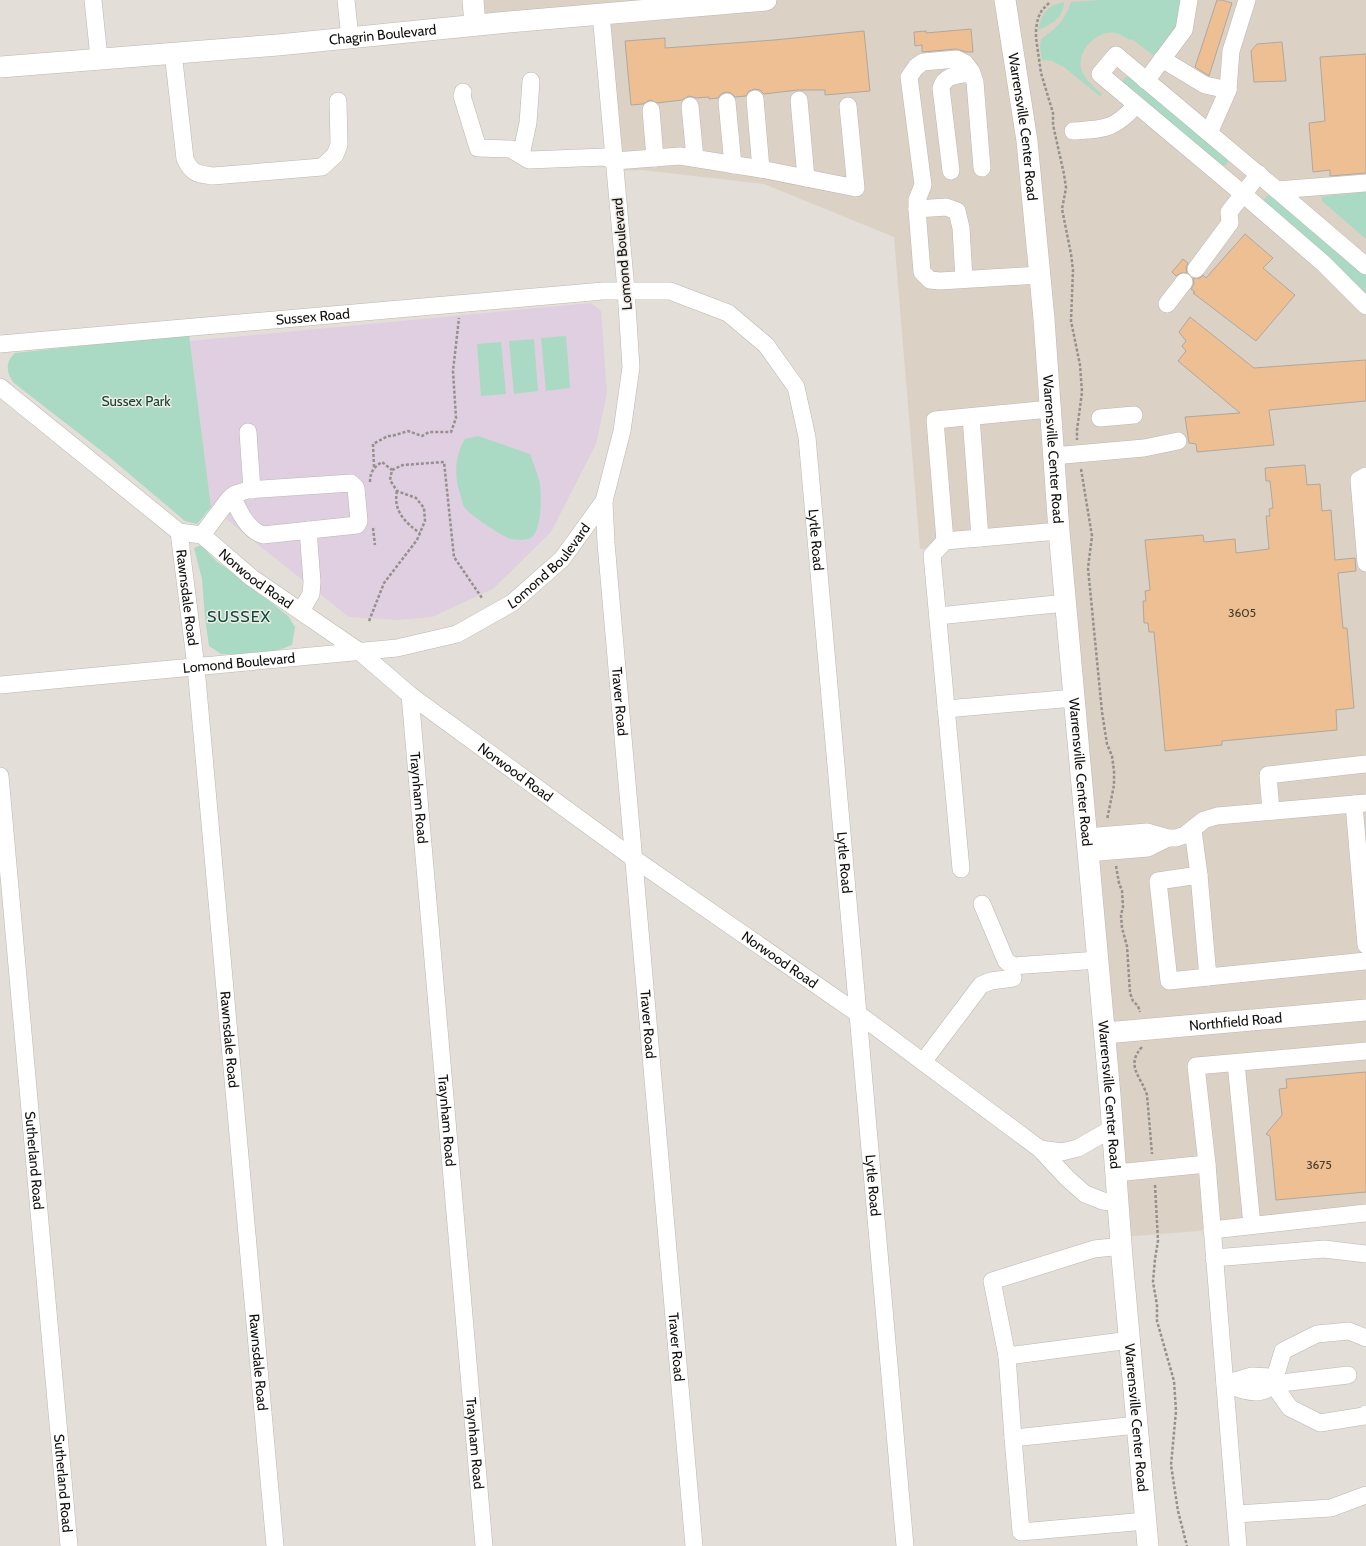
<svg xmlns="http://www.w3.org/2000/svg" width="1366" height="1546" viewBox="0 0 1366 1546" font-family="Cabin,sans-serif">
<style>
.built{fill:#dcd1c5}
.education{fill:#dfcfe1}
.green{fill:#aadac4}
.building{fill:#edbf92;stroke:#aea8a2}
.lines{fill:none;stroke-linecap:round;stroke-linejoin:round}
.minor-casing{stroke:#bcb6b1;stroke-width:18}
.major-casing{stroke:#bcb6b1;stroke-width:22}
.path{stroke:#94908c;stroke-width:2.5;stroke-dasharray:3 2;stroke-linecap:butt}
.minor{stroke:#fff;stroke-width:17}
.major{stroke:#fff;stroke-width:21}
.labels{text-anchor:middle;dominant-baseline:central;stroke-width:3;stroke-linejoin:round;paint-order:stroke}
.number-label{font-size:12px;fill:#483c2f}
.street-label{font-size:14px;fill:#11100e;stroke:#f0ebe5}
.park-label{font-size:14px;fill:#104633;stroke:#f0ebe5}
.quarter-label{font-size:16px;letter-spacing:1px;fill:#0b4840;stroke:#f0ebe5}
</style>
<rect width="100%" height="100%" fill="#e3ded8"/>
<path class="built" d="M473 0H1366V1220L1212 1230 1121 1237 1059 537 920 549 894 237 764 184 642 170 616 171 601 15 475 25Z"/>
<path class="education" d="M591 303 601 311 607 393 596 444 551 532 493 589 432 617 398 620 349 617 211 507 190 341Z"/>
<g class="green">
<path d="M1101 0H1183L1177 26 1158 59 1132 39 1130 40C1126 38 1121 34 1116 33 1097 29 1075 52 1082 71 1086 81 1094 87 1102 94L1101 97 1064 67 1052 61 1042 60 1040 47 1041 39C1059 26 1063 23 1071 2Z"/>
<path d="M1064 2C1064 17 1051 25 1038 30 1042 13 1046 6 1064 2Z"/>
<path d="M1129 76 1228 157V162L1226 165 1220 167 1123 86V79Z"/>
<path d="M1366 192V239L1322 201V197L1326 196Z"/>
<path d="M1268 195H1273L1366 274V293L1263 201Z"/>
<path d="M189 334 211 507 197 524 185 521 108 456 14 383C6 373 5 362 15 353Z"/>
<path d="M566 336 570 388 546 391 541 338Z"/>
<path d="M534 339 538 391 514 394 509 341Z"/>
<path d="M501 342 506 394 481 396 477 344Z"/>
<path d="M478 436 530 454C533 463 537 472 539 480 542 493 542 528 532 537 527 541 517 540 511 539 503 537 471 516 465 508 463 506 462 500 461 497 454 477 454 457 465 439Z"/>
<path d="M201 545 216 561 241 578 288 616 295 627 292 645 265 655 221 654 209 646 205 618 202 579 194 548Z"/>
</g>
<g class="building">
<path d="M1217 0H1222L1232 3 1209 76 1195 67Z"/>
<path d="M971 29 973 52H966L956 49 922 52V45L915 46 914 32 926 31V33Z"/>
<path d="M864 31 870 91 825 95V90H798L764 94 760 90 755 89 749 91 746 96 735 97 731 93 726 92 721 94 718 98 709 99V97L696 98 689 96 682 100 657 103 650 100 643 104 631 105 625 41 665 38V48L774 40Z"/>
<path d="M1282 42 1286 81 1254 82 1251 51 1257 44Z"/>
<path d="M1366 54V173L1330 176V170L1313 172 1309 123 1325 121 1320 57Z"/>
<path d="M1245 234 1273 258 1263 268 1295 295 1256 341 1193 293 1195 292 1191 289 1194 284 1193 278H1200L1203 275 1206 278Z"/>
<path d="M1183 259 1188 263 1186 267 1187 273H1181L1176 276 1172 272Z"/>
<path d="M1190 317 1254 368 1366 360V401L1269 410 1274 445 1197 452 1196 444 1189 443 1185 417 1240 413 1178 361 1186 351 1182 346 1186 341 1179 332Z"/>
<path d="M1305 465 1307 485 1320 484 1322 511 1331 510 1335 560 1355 558 1356 571 1338 573 1343 628H1347L1354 708 1336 710 1337 730 1222 741V745L1165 751 1154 632H1149L1148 623H1144L1143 601H1146L1145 591 1150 590 1145 540 1203 535 1204 542 1235 539 1236 553 1269 549 1266 516H1270L1269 509 1273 508 1270 481H1266L1265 468Z"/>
<path d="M1366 1072V1192L1276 1200 1270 1136 1266 1134 1282 1115 1279 1089 1287 1088 1286 1079Z"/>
</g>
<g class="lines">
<defs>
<g id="minor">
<path d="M93 0 99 58"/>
<path d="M346 0 350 38"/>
<path d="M173 52 185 159C192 174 198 174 213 176L322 167 335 155 339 145 338 101"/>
<path d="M1162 59 1205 85 1228 90"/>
<path d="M1146 81 1184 30 1189 0"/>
<path d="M463 92 462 96 478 148 511 149 529 160 604 157 615 161 680 156 761 169 856 188 848 106"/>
<path d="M755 99 761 169"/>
<path d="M799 100 806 178"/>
<path d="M727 102 733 165"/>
<path d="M690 106 695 158"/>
<path d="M651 110 655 158"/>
<path d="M1073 131C1104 129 1114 130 1136 105"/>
<path d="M1209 133 1228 90 1231 51 1247 0"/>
<path d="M521 155 528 123 531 81"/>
<path d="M982 168 975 82 971 71 965 63 957 59 923 62 916 67 909 77 923 185 917 200V209L922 272 930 280 940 281 1039 275"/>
<path d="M951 171 941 88C945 74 960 75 972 73"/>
<path d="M1277 190 1366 183"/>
<path d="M917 209 946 207 957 211 961 228 964 279"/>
<path d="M1366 266 1277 190 1116 55 1100 74 1243 194 1323 263 1366 306"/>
<path d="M1196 269 1230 223 1229 212 1259 174"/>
<path d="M1167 304 1184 282"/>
<path id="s1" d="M0 344 603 291H670L728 313 766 345 796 387 807 437 905 1546"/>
<path id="s2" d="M0 387 179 532 202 535 252 578 360 652 410 695 633 858 857 1013 1040 1149 1067 1178 1085 1194 1103 1201 1118 1203"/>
<path d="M971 417 980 538"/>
<path d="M1100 418 1134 415"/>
<path d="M248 432 252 490"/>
<path d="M1053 456 1144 448 1178 441"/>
<path d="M1366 476 1359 480 1366 563"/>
<path id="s3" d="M604 501 606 543 694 1546"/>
<path id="s4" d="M179 532 196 667 275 1546"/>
<path d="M202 535 229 499 235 494 248 490 351 483 356 488 359 521 357 525 263 535C247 530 239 511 232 496"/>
<path d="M945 541 935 420 1050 409"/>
<path d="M301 611 311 594 312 582 308 530"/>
<path d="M938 616 1066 603"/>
<path id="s5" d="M0 685 397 648 457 634 512 603 562 559 604 501 622 431 631 367 626 290 601 14"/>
<path id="s6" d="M410 695 484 1546"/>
<path d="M946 709 1074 698"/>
<path id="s7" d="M0 776 69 1546"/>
<path d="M1354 804 1366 945"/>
<path d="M1271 811 1268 775 1366 764"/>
<path d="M1193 830 1199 875 1208 977 1366 961"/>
<path d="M1086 837 1147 832 1168 838H1176L1185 835 1204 820 1217 816 1366 803"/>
<path d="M1088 853 1148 848 1168 838"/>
<path d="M961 869 932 555 945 541 1059 531"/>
<path d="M1199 875 1158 881 1169 981 1208 977"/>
<path d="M982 904 1006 961 1013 966 1098 960"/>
<path d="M923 1062 981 985 991 981 1013 978"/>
<path d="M1236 1063 1252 1225"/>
<path d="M1040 1149 1062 1152 1078 1148 1113 1128"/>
<path d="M1116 1173 1207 1164"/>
<path d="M1212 1230 1366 1213"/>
<path d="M1214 1258 1324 1249 1366 1254"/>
<path d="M1130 1340 1007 1356 1013 1438 1137 1425"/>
<path d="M1007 1356 992 1281 1094 1249 1122 1246"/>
<path d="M1252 1376 1270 1377 1273 1384C1260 1399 1241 1389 1225 1384Z"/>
<path d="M1273 1384 1283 1351 1317 1334 1349 1331 1366 1338"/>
<path d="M1273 1384 1290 1408 1320 1423 1364 1416 1366 1414"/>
<path d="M1273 1384 1348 1375"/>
<path d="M1013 1438 1021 1532 1146 1521"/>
<path d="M1236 1514 1331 1508 1366 1495"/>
<path d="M1238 1546 1207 1164 1196 1066 1366 1051"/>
</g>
<g id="major">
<path d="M473 0 475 25"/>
<path id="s8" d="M1005 0 1027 141 1044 319 1059 531 1110 1095 1122 1257 1148 1546"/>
<path id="s9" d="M0 67 278 45 508 22 766 0"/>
<path id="s10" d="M1105 1033 1366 1010"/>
</g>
</defs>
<use href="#minor" class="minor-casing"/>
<use href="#major" class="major-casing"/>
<g class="path">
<path d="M1049 3 1042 10 1038 18 1036 29V38L1041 73 1053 113V125L1064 174 1066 188 1062 209 1071 254 1073 270 1071 321 1080 365 1082 392 1077 430V440"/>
<path d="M374 467 373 444 388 436H392L408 431 422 436 429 432H451L456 418 453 371 459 318"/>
<path d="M1081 469 1092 536 1088 568 1102 712 1107 744 1112 756 1114 771V785L1107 820"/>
<path d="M370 482C370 472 374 467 382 462L392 470"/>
<path d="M397 491C393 510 404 522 420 533"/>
<path d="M373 528 375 545"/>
<path d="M369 621 384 583 417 540 425 521 424 508 416 498 397 491 390 480 392 470 403 465 444 462 454 557 482 598"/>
<path d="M1116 866 1119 883 1122 891 1123 907 1121 915 1122 928 1127 946 1130 993 1133 1001 1138 1006 1140 1012"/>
<path d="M1142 1047C1125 1066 1141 1076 1147 1095L1152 1154"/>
<path d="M1155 1185 1158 1241 1155 1259 1153 1282 1157 1305V1321L1174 1381 1176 1411 1171 1465 1178 1511 1187 1546"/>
</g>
<use href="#minor" class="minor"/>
<use href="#major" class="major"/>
</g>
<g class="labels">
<g class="number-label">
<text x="1242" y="612">3605</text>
<text x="1319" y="1164">3675</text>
</g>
<g class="street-label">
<text stroke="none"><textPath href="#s9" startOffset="384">Chagrin Boulevard</textPath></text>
<text stroke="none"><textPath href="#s8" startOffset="128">Warrensville Center Road</textPath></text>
<text transform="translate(622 254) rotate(-95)">Lomond Boulevard</text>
<text stroke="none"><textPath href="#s1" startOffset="314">Sussex Road</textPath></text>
<text stroke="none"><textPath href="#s8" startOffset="452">Warrensville Center Road</textPath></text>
<text stroke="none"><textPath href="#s1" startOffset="990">Lytle Road</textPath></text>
<text stroke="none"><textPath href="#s5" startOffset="576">Lomond Boulevard</textPath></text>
<text stroke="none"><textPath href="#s2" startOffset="323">Norwood Road</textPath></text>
<text stroke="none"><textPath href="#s4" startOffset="66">Rawnsdale Road</textPath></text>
<text stroke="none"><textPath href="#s5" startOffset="240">Lomond Boulevard</textPath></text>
<text stroke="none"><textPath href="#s3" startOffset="201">Traver Road</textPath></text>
<text stroke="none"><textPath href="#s2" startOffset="647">Norwood Road</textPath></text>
<text stroke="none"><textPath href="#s8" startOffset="776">Warrensville Center Road</textPath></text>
<text stroke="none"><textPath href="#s6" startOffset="103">Traynham Road</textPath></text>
<text stroke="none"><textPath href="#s1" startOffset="1314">Lytle Road</textPath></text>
<text stroke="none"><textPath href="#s2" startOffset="971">Norwood Road</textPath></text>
<text stroke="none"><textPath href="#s10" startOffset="131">Northfield Road</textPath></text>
<text stroke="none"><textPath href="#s3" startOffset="525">Traver Road</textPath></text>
<text stroke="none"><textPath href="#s4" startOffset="510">Rawnsdale Road</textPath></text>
<text stroke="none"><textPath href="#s8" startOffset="1100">Warrensville Center Road</textPath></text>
<text stroke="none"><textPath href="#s6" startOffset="427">Traynham Road</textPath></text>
<text stroke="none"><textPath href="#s7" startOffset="386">Sutherland Road</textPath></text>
<text stroke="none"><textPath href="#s1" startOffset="1638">Lytle Road</textPath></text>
<text stroke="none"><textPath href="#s3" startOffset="849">Traver Road</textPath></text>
<text stroke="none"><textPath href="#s4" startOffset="834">Rawnsdale Road</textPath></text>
<text stroke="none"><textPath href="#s8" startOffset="1424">Warrensville Center Road</textPath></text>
<text stroke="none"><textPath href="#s6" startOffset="751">Traynham Road</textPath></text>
<text stroke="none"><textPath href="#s7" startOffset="710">Sutherland Road</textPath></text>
</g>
<g class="park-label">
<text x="136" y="401">Sussex Park</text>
</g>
<g class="quarter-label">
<text x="239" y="616">SUSSEX</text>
</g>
</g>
</svg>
